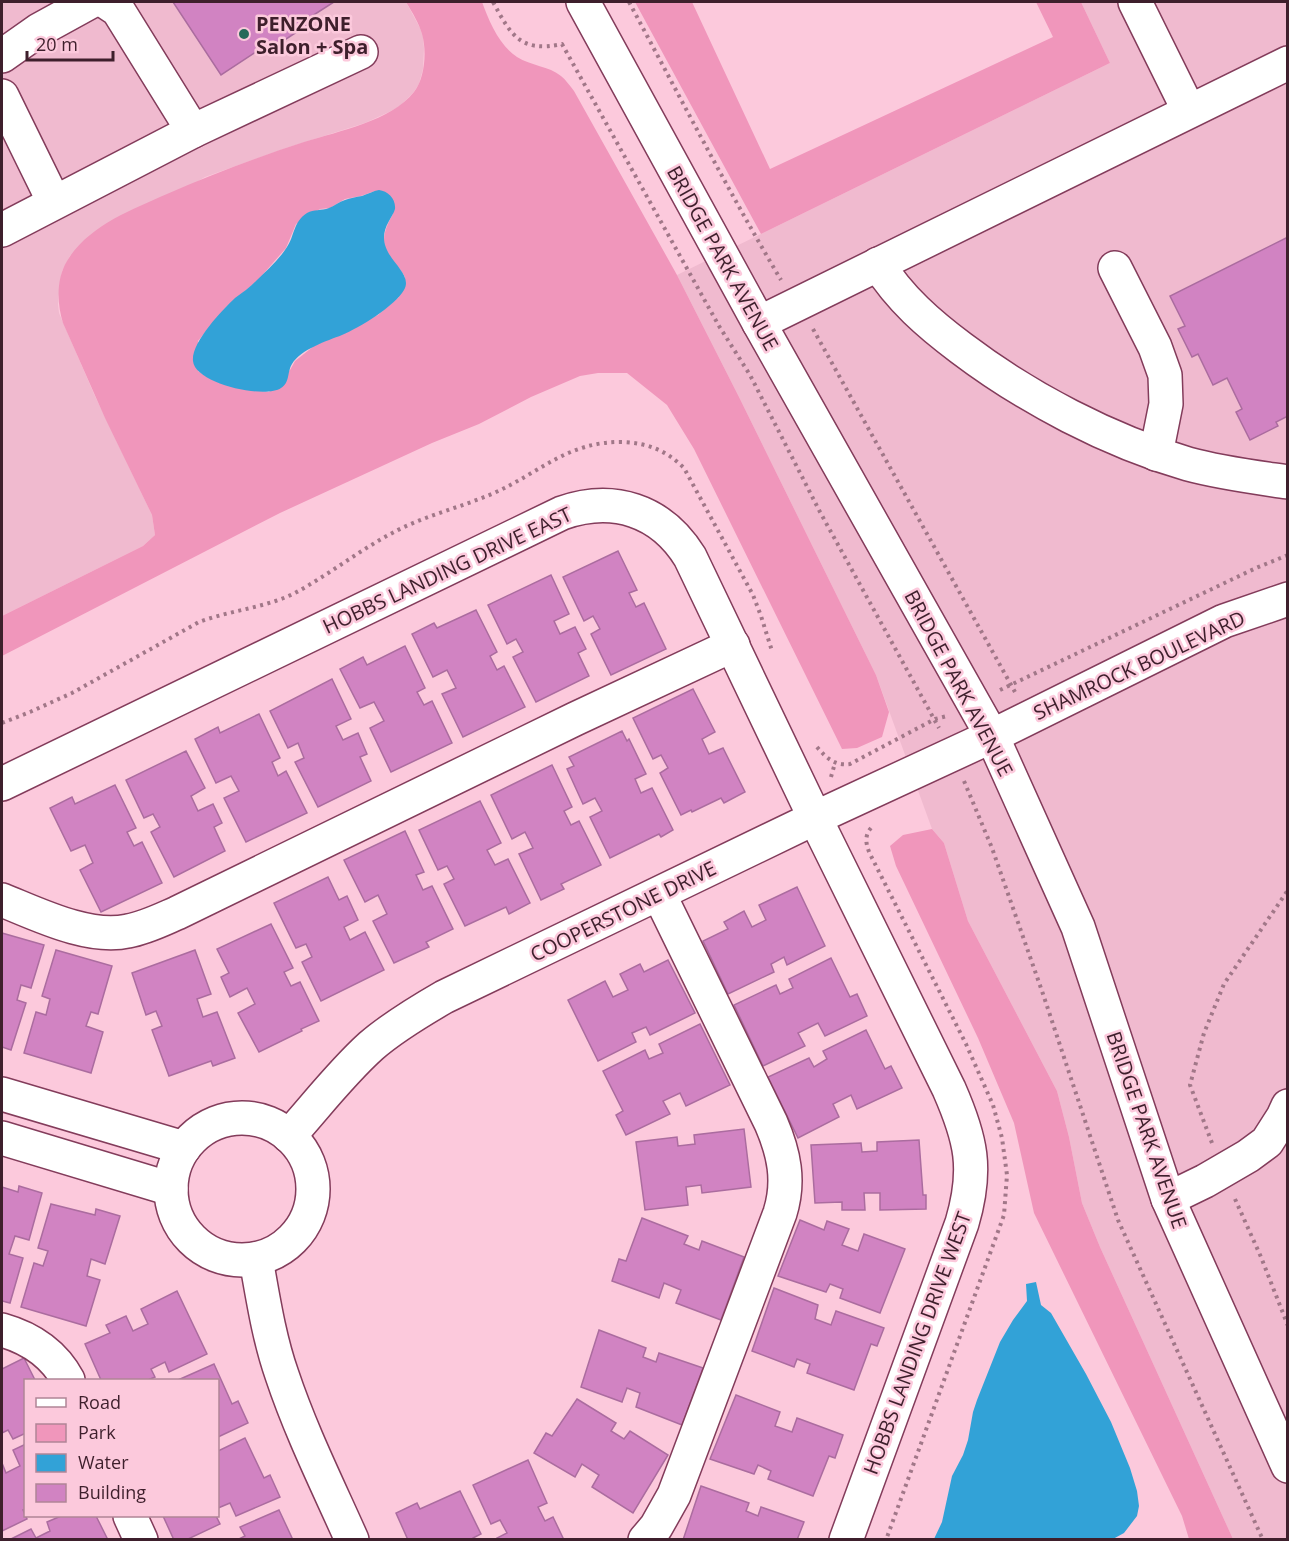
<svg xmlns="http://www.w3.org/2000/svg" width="1289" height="1541" viewBox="0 0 1289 1541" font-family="'Open Sans',sans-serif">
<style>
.built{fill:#f0bacf}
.green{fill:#f096bb;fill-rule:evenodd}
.water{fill:#32a2d7}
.building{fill:#d183c2;stroke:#ab6c9f;stroke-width:1.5}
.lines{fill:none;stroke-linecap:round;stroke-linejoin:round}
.minor-casing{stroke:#833c5b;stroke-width:36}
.path{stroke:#a17788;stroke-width:4;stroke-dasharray:3 4.5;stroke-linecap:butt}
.minor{stroke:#fff;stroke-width:33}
.poi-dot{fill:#286a5a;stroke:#fcc9dc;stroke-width:2}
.labels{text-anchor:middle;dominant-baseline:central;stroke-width:5;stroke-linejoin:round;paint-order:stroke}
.poi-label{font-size:20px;font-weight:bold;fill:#3e1f2c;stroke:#fcc9dc;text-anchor:start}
.street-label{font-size:20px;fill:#3e1f2c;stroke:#fcc9dc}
</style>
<rect width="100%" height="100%" fill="#fcc9dc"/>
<g class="built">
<path d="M2 2H406L420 28 423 37 424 48 423 69 419 84 413 93 400 106 389 112 365 123 286 148 205 177 70 256 62 271 60 282 58 304 59 313 94 394 152 515 155 535 143 546 2 616Z"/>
<path d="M1081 2H1287V1539H1233L1100 1247 1082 1203 1069 1137 1057 1091 968 921 944 843 932 829 876 675 739 397 677 275 1110 63Z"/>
</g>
<g class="green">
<path d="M406 2H482C489 21 499 45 517 57 531 66 549 66 561 76 566 80 570 86 574 91L677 275 739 397 876 675 889 712 882 737 857 748 842 749 694 449 667 405 627 373H598L580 376 531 397 479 424 432 443 280 513 2 656V616L143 546 155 535 152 515 105 418 63 323C57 304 56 279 67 261 88 226 131 210 167 194 212 174 258 157 304 142 339 131 391 121 414 92 425 78 427 51 422 34 419 23 412 12 406 2ZM375 191 393 214C385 228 379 243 390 257 395 264 401 269 405 277L399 297 378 315 314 346 295 361 290 370 269 392C243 389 219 387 198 371V341L226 307 258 280 286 248 296 224 320 209 330 208 345 199 361 196Z"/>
<path d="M635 2H692L770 169 1053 37 1036 2H1081L1110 63 761 234Z"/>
<path d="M932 829 944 843 968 921 1057 1091 1069 1137 1082 1203 1100 1247 1233 1539H1189L1182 1516 1034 1213 1014 1123 978 1038 896 866 890 846 903 835Z"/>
</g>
<g class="water">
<path d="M379 190C388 191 396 199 395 209 394 213 391 217 389 221 369 255 416 269 404 290 395 306 359 328 342 335 327 341 301 349 292 364 287 372 290 383 281 388 265 399 195 384 193 361 191 343 222 310 235 298 242 293 250 287 256 281 266 271 279 260 287 247 295 235 293 222 307 213 314 209 321 211 329 208 334 206 339 202 345 200 350 198 356 197 362 196 368 194 373 191 379 190Z"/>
<path d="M1036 1282 1041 1305 1051 1313 1086 1374 1111 1422 1130 1468 1137 1491 1139 1506 1137 1516 1124 1533 1113 1539H934L942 1522 952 1476 963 1455 968 1440 973 1412 977 1400 1000 1342 1013 1320 1027 1301 1026 1284Z"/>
</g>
<g class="building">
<path d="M173 2H334L312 16 315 20 265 53 262 48 221 75Z"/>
<path d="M1288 237V416L1276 422 1278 426 1250 440 1236 412 1242 409 1227 378 1213 385 1198 354 1192 357 1178 329 1185 326 1170 296Z"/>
<path d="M618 551 637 590 629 593 636 607 644 603 666 649 611 675 591 634 600 629 593 616 584 621 563 577Z"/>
<path d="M551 575 569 614 554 621 560 634 575 627 586 649 578 653 589 676 536 702 513 657 523 652 516 639 507 644 488 605Z"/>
<path d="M476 610 497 652 490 656 497 670 504 666 525 707 463 737 442 694 456 688 447 670 433 677 412 634 434 623 437 628Z"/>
<path d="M405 646 425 688 417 692 424 705 432 701 452 743 391 772 370 728 384 721 374 702 360 708 340 669 363 657 367 665Z"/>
<path d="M332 679 351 719 336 726 343 740 358 733 367 754 360 757 371 781 318 807 295 762 304 758 298 743 288 748 270 711Z"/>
<path d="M693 689 715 732 702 739 709 754 723 748 745 792 724 803 721 798 692 812 691 810 681 815 660 773 668 768 661 755 653 759 633 718Z"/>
<path d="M259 714 280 758 272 762 278 776 286 771 307 813 246 842 224 798 239 791 231 776 216 783 195 739 218 727 220 733Z"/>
<path d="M622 731 627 741 629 739 646 774 635 779 641 793 652 788 673 830 661 837 659 834 610 858 590 817 602 811 595 798 583 804 567 769 574 766 569 757Z"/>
<path d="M186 751 205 788 191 796 198 811 213 804 222 823 214 827 225 851 174 877 151 832 160 827 153 814 144 818 126 780Z"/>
<path d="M552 765 572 807 564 811 571 825 579 821 601 865 561 884 564 889 541 900 519 854 533 848 525 832 512 839 491 795Z"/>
<path d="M115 785 136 828 127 832 134 846 142 842 162 883 101 912 80 870 93 863 85 845 71 851 50 808 72 797 75 804Z"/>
<path d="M480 801 501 843 487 850 495 865 508 859 530 903 509 914 506 907 465 926 444 884 454 879 447 866 438 870 419 830Z"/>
<path d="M405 831 424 872 416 875 423 890 432 886 453 929 426 942 429 947 394 963 373 921 387 914 378 895 365 902 344 860Z"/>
<path d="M328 877 339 900 347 896 358 920 344 927 350 940 365 932 384 970 321 1001 302 962 312 957 306 944 296 948 274 903Z"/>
<path d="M797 887 825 946 787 965 784 957 771 964 774 972 728 994 703 941 728 929 724 922 744 911 752 927 766 920 759 905Z"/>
<path d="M271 924 293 968 284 972 291 986 300 982 319 1021 301 1029 302 1031 259 1052 238 1013 255 1004 247 988 230 997 221 977 229 973 217 949Z"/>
<path d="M2 933 44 945 31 988 21 985 17 1000 26 1003 11 1050 2 1047Z"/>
<path d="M56 950 112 966 98 1014 91 1012 86 1026 103 1032 91 1073 24 1053 36 1012 46 1015 50 999 42 996Z"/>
<path d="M195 950 211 994 197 999 203 1017 217 1012 235 1058 213 1066 211 1061 169 1076 152 1030 162 1026 156 1011 146 1015 132 973Z"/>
<path d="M831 958 850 997 857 994 867 1016 825 1036 818 1023 798 1033 805 1046 763 1066 734 1005 776 985 780 994 793 988 789 979Z"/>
<path d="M668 960 695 1013 650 1035 646 1027 632 1033 636 1042 598 1061 568 1000 605 981 613 997 628 990 620 974 640 964 644 972Z"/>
<path d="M700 1024 730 1085 686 1106 680 1093 663 1101 670 1114 626 1135 616 1115 623 1111 603 1071 645 1050 649 1059 663 1053 659 1044Z"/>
<path d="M866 1030 885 1069 891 1066 902 1088 857 1109 851 1095 833 1104 839 1117 798 1138 768 1077 809 1058 814 1067 827 1059 823 1051Z"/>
<path d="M744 1129 751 1187 702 1193 701 1185 686 1187 688 1205 645 1210 636 1142 677 1137 678 1146 695 1144 694 1135Z"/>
<path d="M919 1140 923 1195H926V1209L880 1210V1193H864L865 1210H842V1202L815 1203 811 1145 861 1143 862 1152 877 1151V1142Z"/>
<path d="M19 1186 42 1193 29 1240 15 1236 9 1254 23 1258 10 1303 2 1301V1187L18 1192Z"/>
<path d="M51 1204 95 1215 96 1209 120 1216 105 1264 91 1259 87 1276 100 1280 86 1326 21 1307 34 1263 43 1266 48 1251 38 1248Z"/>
<path d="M642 1218 688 1236 684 1244 699 1250 702 1241 744 1257 721 1320 676 1303 681 1290 664 1283 659 1298 612 1281 619 1259 626 1261Z"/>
<path d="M800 1220 824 1230 827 1221 849 1229 842 1245 858 1251 864 1234 905 1249 880 1313 840 1298 843 1289 830 1284 826 1292 778 1276Z"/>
<path d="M774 1288 818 1305 815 1319 831 1325 836 1311 884 1328 877 1346 871 1344 854 1390 807 1373 810 1364 797 1359 794 1367 752 1351Z"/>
<path d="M177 1291 207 1354 169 1372 165 1362 151 1369 155 1377 148 1380H101L85 1344 110 1333 106 1325 126 1316 133 1331 148 1324 141 1309Z"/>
<path d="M599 1330 646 1348 643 1357 656 1362 659 1353 703 1368 682 1425 636 1407 640 1393 627 1388 622 1402 581 1387Z"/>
<path d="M24 1358 35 1380H26V1433L13 1439 8 1430 2 1433V1369Z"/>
<path d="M214 1364 232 1404 238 1401 248 1423 218 1437V1380H178Z"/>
<path d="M736 1395 780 1412 775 1426 792 1432 797 1418 843 1435 835 1458 829 1456 813 1496 768 1479 771 1471 758 1465 754 1474 710 1459Z"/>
<path d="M577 1399 616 1423 611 1431 624 1439 630 1431 668 1455 633 1513 592 1487 599 1475 582 1464 575 1477 534 1453 546 1433 552 1436Z"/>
<path d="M245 1438 264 1478 270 1475 280 1497 236 1516 230 1503 218 1508V1451Z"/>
<path d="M26 1444V1509L23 1510 27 1519 2 1531V1463L6 1473 20 1466 13 1450Z"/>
<path d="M528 1460 547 1503 538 1507 545 1521 553 1517 564 1540H498L497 1538 507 1533 500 1520 491 1524 473 1485Z"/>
<path d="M701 1486 749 1503 746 1511 758 1516 761 1507 804 1522 797 1540H683Z"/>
<path d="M460 1491 481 1534 473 1538V1540H408L396 1513 417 1503 420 1509Z"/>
<path d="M279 1510 293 1540H237L245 1536 240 1527Z"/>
<path d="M61 1516H96L108 1540H9L31 1529 36 1538 50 1531 47 1522Z"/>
<path d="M163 1516H216L220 1524 186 1540H174Z"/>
</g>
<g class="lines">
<defs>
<g id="minor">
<path d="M106 2 118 10 193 131"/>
<path d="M583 2 759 323 992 736 1078 927 1168 1199 1288 1466"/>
<path d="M1135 2 1189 111"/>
<path d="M2 56 39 30 90 2"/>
<path d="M2 96 54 202"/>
<path d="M2 230 193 131 361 52"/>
<path d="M878 264C900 299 929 324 961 348 1027 398 1109 441 1188 464 1221 473 1254 477 1288 482"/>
<path d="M1115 268 1155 347 1165 375 1166 404 1156 454"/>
<path d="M759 323 1288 63"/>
<path d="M2 784 562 513C613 495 661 510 690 557L815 818 949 1089C971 1139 978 1169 962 1223L846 1540"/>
<path d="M2 900C37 914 89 940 128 931 145 928 161 920 177 913L575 719 733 645"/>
<path d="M2 1094 184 1148"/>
<circle cx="242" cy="1189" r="71"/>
<path d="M289 1136C316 1106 341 1073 371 1046 393 1027 418 1012 444 997L815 818 992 736 1224 621 1288 599"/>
<path d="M2 1138 171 1189"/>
<path d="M1168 1199 1205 1181 1248 1156 1267 1142 1283 1117 1288 1106"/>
<path d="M256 1259C263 1298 269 1338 282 1375 301 1432 328 1486 352 1540"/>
<path d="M2 1330C30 1338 54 1354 68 1380"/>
<path d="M130 1516 141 1540"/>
<path d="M645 1540 656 1527 674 1495 780 1213C790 1181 784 1153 771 1123L659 894"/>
</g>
</defs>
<use href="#minor" class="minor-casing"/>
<g class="path">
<path d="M493 2C511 35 520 53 562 44L719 326 750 375 820 512 939 728"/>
<path d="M629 2C679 95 727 189 781 280"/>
<path d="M813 329 1015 692"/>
<path d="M1000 690 1256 568 1288 555"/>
<path d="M2 723 30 712 72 693 199 622C231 610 265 608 295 593 330 574 361 549 396 531 427 515 462 507 494 493 541 472 568 441 623 442 648 443 667 451 684 468L753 595 761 616 772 651"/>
<path d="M817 747C826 758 835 766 850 764L935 719 947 716"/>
<path d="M831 777 835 763"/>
<path d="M964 781 992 848 1043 994 1118 1220 1263 1540"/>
<path d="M871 828C864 836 866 845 870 854L966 1044 993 1105 1002 1138 1007 1175 1004 1215 886 1540"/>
<path d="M1212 1143 1190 1085 1204 1033 1224 984 1288 890"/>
<path d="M1235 1199 1261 1257 1288 1326"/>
</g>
<use href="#minor" class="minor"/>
</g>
<circle class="poi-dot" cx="244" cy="34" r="6"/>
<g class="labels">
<g class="poi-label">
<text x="256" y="23">PENZONE<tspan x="256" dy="23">Salon + Spa</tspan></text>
</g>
<g class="street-label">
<text transform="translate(723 258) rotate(61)">BRIDGE PARK AVENUE</text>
<text transform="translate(447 570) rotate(-25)">HOBBS LANDING DRIVE EAST</text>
<text transform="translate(1139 665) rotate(-25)">SHAMROCK BOULEVARD</text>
<text transform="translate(959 683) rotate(62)">BRIDGE PARK AVENUE</text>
<text transform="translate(623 911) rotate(-26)">COOPERSTONE DRIVE</text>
<text transform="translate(1147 1130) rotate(71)">BRIDGE PARK AVENUE</text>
<text transform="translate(917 1343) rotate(-70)">HOBBS LANDING DRIVE WEST</text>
</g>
</g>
<rect width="1289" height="1541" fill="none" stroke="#3e1f2c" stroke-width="6"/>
<rect x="24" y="1379" width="195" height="138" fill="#fcc9dc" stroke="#b08596" stroke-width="1.5"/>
<rect x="36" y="1398" width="30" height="9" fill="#ffffff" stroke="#b08596" stroke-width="1.5"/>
<text x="78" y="1409" font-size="18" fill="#3e1f2c">Road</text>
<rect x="36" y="1424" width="30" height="18" fill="#f096bb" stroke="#b08596" stroke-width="1.5"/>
<text x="78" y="1439" font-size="18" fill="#3e1f2c">Park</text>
<rect x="36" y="1454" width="30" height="18" fill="#32a2d7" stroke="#b08596" stroke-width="1.5"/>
<text x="78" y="1469" font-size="18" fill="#3e1f2c">Water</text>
<rect x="36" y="1484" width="30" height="18" fill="#d183c2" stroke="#b08596" stroke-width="1.5"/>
<text x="78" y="1499" font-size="18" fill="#3e1f2c">Building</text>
<path d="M27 51v9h86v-9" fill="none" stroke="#3e1f2c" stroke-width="3"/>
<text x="36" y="51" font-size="18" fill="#3e1f2c" stroke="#fcc9dc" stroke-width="4.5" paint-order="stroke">20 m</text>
</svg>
